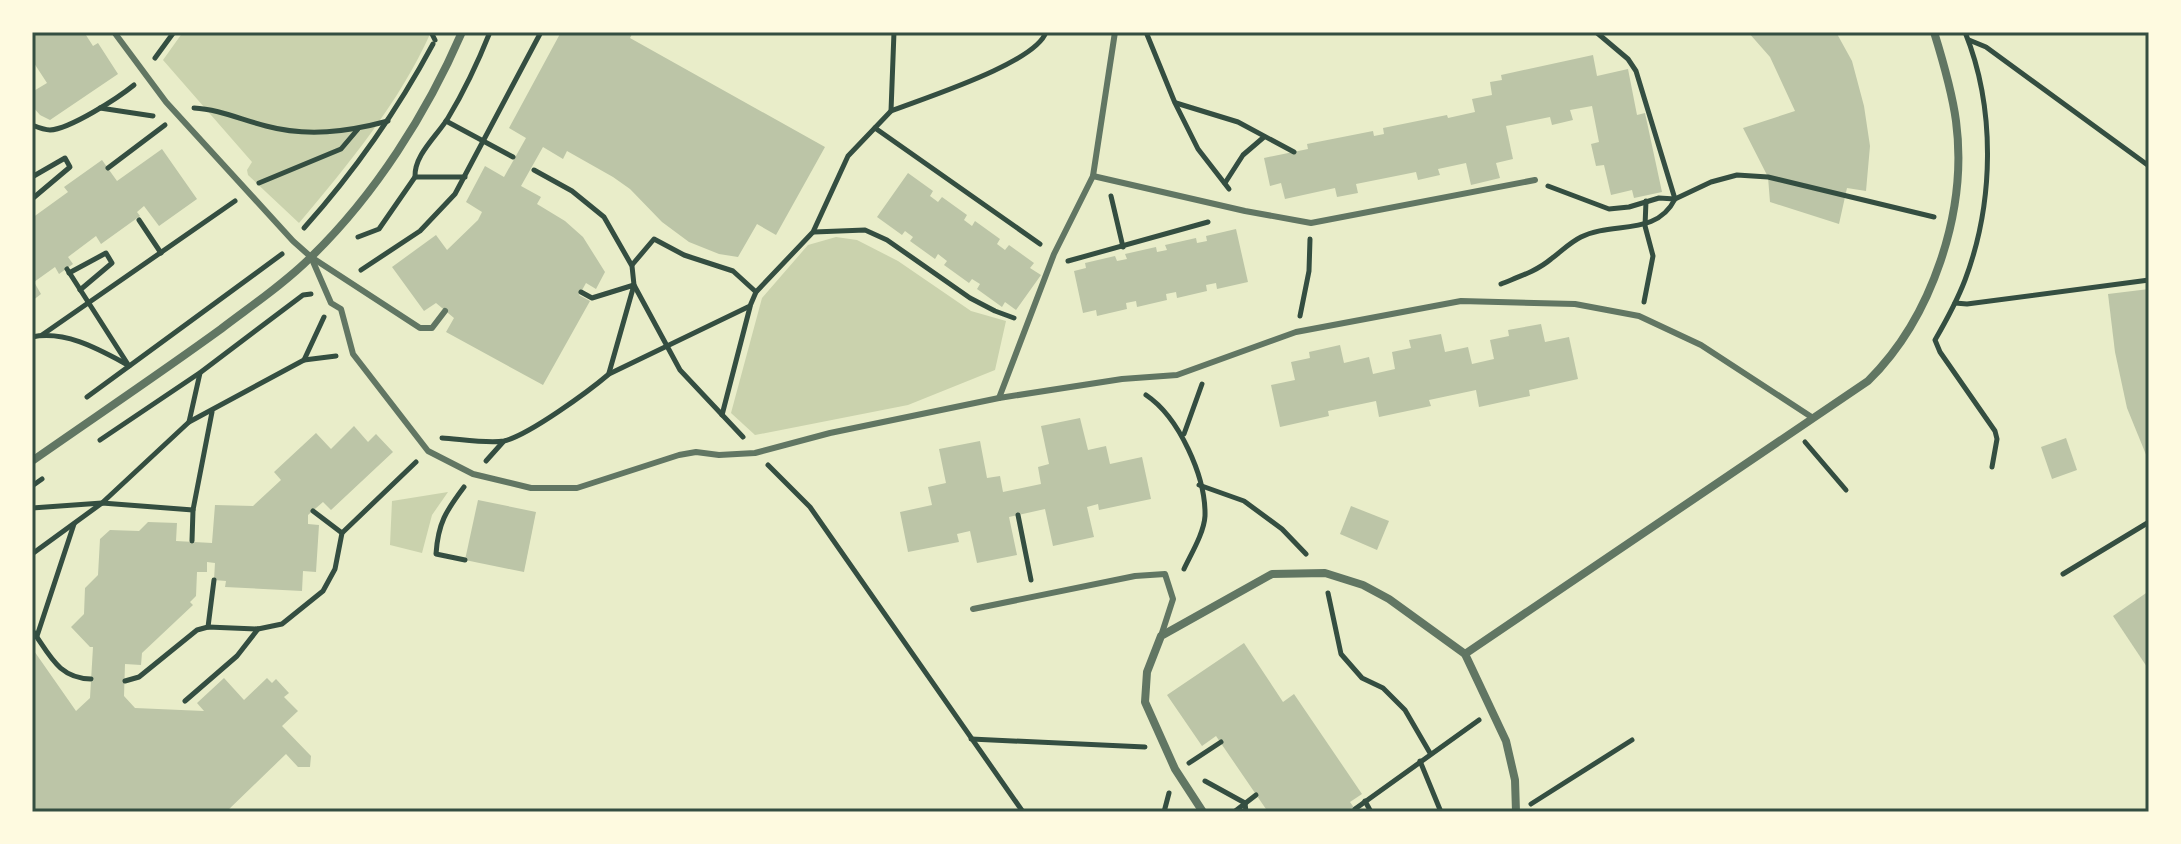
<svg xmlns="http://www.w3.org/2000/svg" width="2181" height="844" viewBox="0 0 2181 844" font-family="'Asap Condensed',sans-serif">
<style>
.green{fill:#cad2ad}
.building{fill:#bcc5a7}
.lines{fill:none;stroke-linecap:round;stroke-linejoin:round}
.path{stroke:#344e41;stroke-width:5}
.service{stroke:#617663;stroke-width:6}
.minor{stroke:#617663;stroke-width:8}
.neatline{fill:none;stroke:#344e41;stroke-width:3}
</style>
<rect width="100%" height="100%" fill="#e9edc9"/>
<g class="green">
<path d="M183 32H431C399 103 349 164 299 223L248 175 247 170 252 162 163 60Z"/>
<path d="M836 237 857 240 898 261 971 311 1006 321 995 370 908 405 755 435 731 413 762 298 808 245Z"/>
<path d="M448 492 432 515 422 553 390 545 392 501Z"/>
</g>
<g class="building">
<path d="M32 32H84L93 46 98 43 118 74 50 120 40 115 32 106V92L47 83 32 60Z"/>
<path d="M561 32H633L630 38 825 147 776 235 757 224 738 257 719 254 689 242 662 222 630 189 613 177 567 151 563 159 543 147 521 186 541 197 537 204 565 221 583 237 605 272 596 289 586 283 581 292 579 295 590 301 543 385 446 332 454 318 436 303 424 311 392 267 436 235 447 250 478 220 482 212 466 202 485 166 504 177 526 138 509 128Z"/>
<path d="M1748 32H1836L1852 61 1864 106 1870 146 1866 191 1847 188 1839 224 1770 202 1768 177 1743 128 1795 111 1770 57Z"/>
<path d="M1593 55 1597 76 1628 69 1637 115 1645 113 1662 192 1634 198 1632 190 1611 195 1604 165 1596 166 1591 144 1599 142 1592 106 1570 110 1573 120 1552 125 1550 117 1506 126 1513 159 1496 163 1500 178 1471 185 1466 163 1438 169 1440 175 1418 180 1416 172 1356 184 1358 193 1337 197 1335 188 1285 199 1281 183 1270 186 1264 158 1308 149 1307 144 1373 131 1374 136 1384 134 1383 128 1447 115 1448 118 1475 112 1472 99 1492 95 1490 82 1502 80 1501 75Z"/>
<path d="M162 149 197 199 159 226 144 206 137 212 140 216 101 244 96 236 68 257 73 264 59 274 55 267 34 282 41 294 32 301V218L68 192 64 187 102 160 117 181Z"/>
<path d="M908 173 933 191 930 196 938 202 942 197 967 215 964 220 972 226 975 221 1000 239 997 244 1005 250 1009 245 1034 263 1030 268 1041 275 1016 310 1005 302 1002 307 977 289 980 284 972 279 969 283 944 265 947 261 938 254 935 259 910 241 913 237 905 231 902 235 877 217Z"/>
<path d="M1236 229 1248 282 1217 289 1216 283 1206 285 1207 291 1177 298 1176 292 1166 294 1167 300 1137 307 1136 301 1126 303 1127 309 1097 316 1096 310 1083 313 1074 271 1086 268 1085 263 1115 256 1117 261 1127 259 1125 254 1156 247 1157 252 1167 250 1165 245 1196 238 1197 243 1207 241 1206 236Z"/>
<path d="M2149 289V462L2127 408 2115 352 2108 294Z"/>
<path d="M1541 324 1545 342 1569 337 1578 379 1529 390 1530 396 1479 407 1476 390 1429 400 1431 406 1379 417 1376 401 1328 411 1329 416 1280 427 1271 385 1295 380 1291 362 1310 358 1309 352 1340 345 1344 363 1369 357 1373 374 1395 369 1392 352 1411 348 1409 340 1441 334 1445 352 1468 347 1472 364 1494 359 1490 340 1509 336 1508 330Z"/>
<path d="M1080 418 1088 450 1106 446 1110 464 1142 457 1151 499 1099 510 1098 504 1087 507 1094 537 1053 546 1045 509 1009 517 1017 555 977 563 970 531 957 534 959 542 908 552 900 512 932 505 928 487 946 483 939 449 980 441 987 478 1000 476 1003 492 1041 484 1038 467 1049 464 1041 426Z"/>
<path d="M354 426 368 442 376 434 393 452 331 510 323 502 308 515V524L319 525 316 572 303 571 302 591 225 587 226 581 214 580 215 563 207 562V572H197L196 596 190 602 193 605 142 653 141 665 125 664 124 696 135 708 204 711 197 703 224 678 244 700 267 678 272 683 276 679 289 693 284 697 298 711 282 726 311 756 310 767H298L286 754 226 812H32V648L76 711 90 698 93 647H90L71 627 84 614 85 588 98 575 100 539 110 530 139 531 148 522 177 523 176 541 212 543 215 505 253 506 281 480 274 472 316 433 331 449Z"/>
<path d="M2066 438 2077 470 2052 479 2041 447Z"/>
<path d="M478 500 536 512 524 572 465 560Z"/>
<path d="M1351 506 1389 521 1377 550 1340 534Z"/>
<path d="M2149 591V670L2113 616Z"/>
<path d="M1244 643 1283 702 1294 694 1362 794 1350 802 1357 812H1268L1216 736 1202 746 1167 695Z"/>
</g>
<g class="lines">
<g class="path">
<path d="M431 32 435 40"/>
<path d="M1146 32 1175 103 1198 149 1229 189"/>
<path d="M1965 32C1996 109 1994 203 1965 280 1957 301 1946 321 1935 340L1940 352 1995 431 1997 439 1992 467"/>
<path d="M1969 40 1986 47 2149 166"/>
<path d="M155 58 174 32"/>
<path d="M1176 103 1238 122 1294 152"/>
<path d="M100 108 153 116"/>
<path d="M194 108C218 109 242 120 266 126 307 137 347 132 388 121"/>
<path d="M891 111C924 98 1036 63 1046 32"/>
<path d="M446 121 513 157"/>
<path d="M32 125C37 127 45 130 50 130 70 129 118 98 134 85"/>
<path d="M875 128 1040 244"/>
<path d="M108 168 165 125"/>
<path d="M534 170 572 191 604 217 632 266 634 285 680 370 743 437"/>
<path d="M32 177 65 158 70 167 32 199"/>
<path d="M415 177H465"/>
<path d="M259 183 341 149 358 129"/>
<path d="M1225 183 1243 155 1264 137"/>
<path d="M1548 186 1609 209 1629 207 1659 198 1675 199 1711 182 1737 175 1768 177 1934 217"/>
<path d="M1111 196 1123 247"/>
<path d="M139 220 161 253"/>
<path d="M304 228C355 171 397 111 433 44"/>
<path d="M814 232 865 230 887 240 970 298 995 311 1014 318"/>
<path d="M358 237 379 229 415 177C414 155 437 136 448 118 465 90 478 62 490 32"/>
<path d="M1068 261 1208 222"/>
<path d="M632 265 654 239 684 255 733 271 756 292"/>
<path d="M67 269 129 366"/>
<path d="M361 270 420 231 455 194 541 32"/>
<path d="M69 273 106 253 112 263 80 290"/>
<path d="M1501 284C1518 277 1537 271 1551 259 1562 251 1569 243 1581 237 1613 221 1656 237 1675 199L1636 71 1628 59 1596 32"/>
<path d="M581 292 592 298 634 285 609 373"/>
<path d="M1644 302 1653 256 1645 226 1646 201"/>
<path d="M1955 303 1967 304 2149 280"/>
<path d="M1300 316 1309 271 1310 239"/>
<path d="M42 335 235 201"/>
<path d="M32 337C66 330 100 350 128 365"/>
<path d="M304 360 324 317"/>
<path d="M1146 395C1179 417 1206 477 1205 516 1204 533 1191 554 1184 569"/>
<path d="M87 397 282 254"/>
<path d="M722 415 750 307"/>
<path d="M189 422 200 373"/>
<path d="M1184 434 1202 384"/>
<path d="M442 438C459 439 489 444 504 441 529 435 589 391 609 374L750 306 756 292 813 232 848 156 891 111 894 32"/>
<path d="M100 440 201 372 303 295 311 294"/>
<path d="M1805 442 1846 490"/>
<path d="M486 461 503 442"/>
<path d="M768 465 810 507 1023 812"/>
<path d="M1199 485 1244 501 1282 529 1306 554"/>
<path d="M32 486 42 479"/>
<path d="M464 487C446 511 438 523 436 554L465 560"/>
<path d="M32 508 102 503 193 510"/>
<path d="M313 511 342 533"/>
<path d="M1018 515 1031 580"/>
<path d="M192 541 193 510 212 412"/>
<path d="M32 554 102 503 189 422 304 360 336 356"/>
<path d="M2063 574 2149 522"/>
<path d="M1328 593 1341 654 1362 678 1383 688 1405 710 1430 753"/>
<path d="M208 627 214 580"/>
<path d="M32 630C50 655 58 678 91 679"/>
<path d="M37 636 74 524"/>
<path d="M125 681 139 677 197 630 208 627 258 629 282 624 323 591 335 569 342 533 416 462"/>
<path d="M185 701 237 656 258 629"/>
<path d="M971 739 1145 747"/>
<path d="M1420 761 1441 812"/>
<path d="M1189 763 1221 742"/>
<path d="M1205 781 1245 803 1246 812"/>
<path d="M1365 801 1371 812"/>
<path d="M1531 804 1632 740"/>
<path d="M1355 809 1479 720"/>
<path d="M1164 812 1169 793"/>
<path d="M1234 812 1256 795"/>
</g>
<g class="service">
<path d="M114 32 166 102 293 241 311 257 420 328H432L445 311"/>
<path d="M1093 176 1245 211 1311 223 1535 180"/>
<path d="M311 257 331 303 341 309 353 354 428 451 473 474 531 488H577L679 455 696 452 719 455 755 453 830 433 999 398 1122 379 1177 375 1296 332 1461 301 1575 304 1639 316 1701 345 1813 418"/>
<path d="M999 398 1054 254 1093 176 1115 32"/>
<path d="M973 609 1135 576 1165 574 1173 599 1161 636"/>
</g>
<g class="minor">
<path d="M32 461C95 417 159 374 221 329 251 306 284 284 311 257 375 195 427 113 462 32"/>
<path d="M1465 654 1868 381C1932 318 1968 211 1956 121 1952 91 1943 61 1934 32"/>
<path d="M1203 812 1175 769 1145 702 1147 672 1161 636 1272 574 1325 573 1363 585 1389 599 1465 654 1506 741 1515 780 1516 812"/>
</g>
</g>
<rect width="2181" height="844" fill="none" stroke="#fefae0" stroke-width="68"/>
<rect x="34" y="34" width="2113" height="776" class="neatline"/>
</svg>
